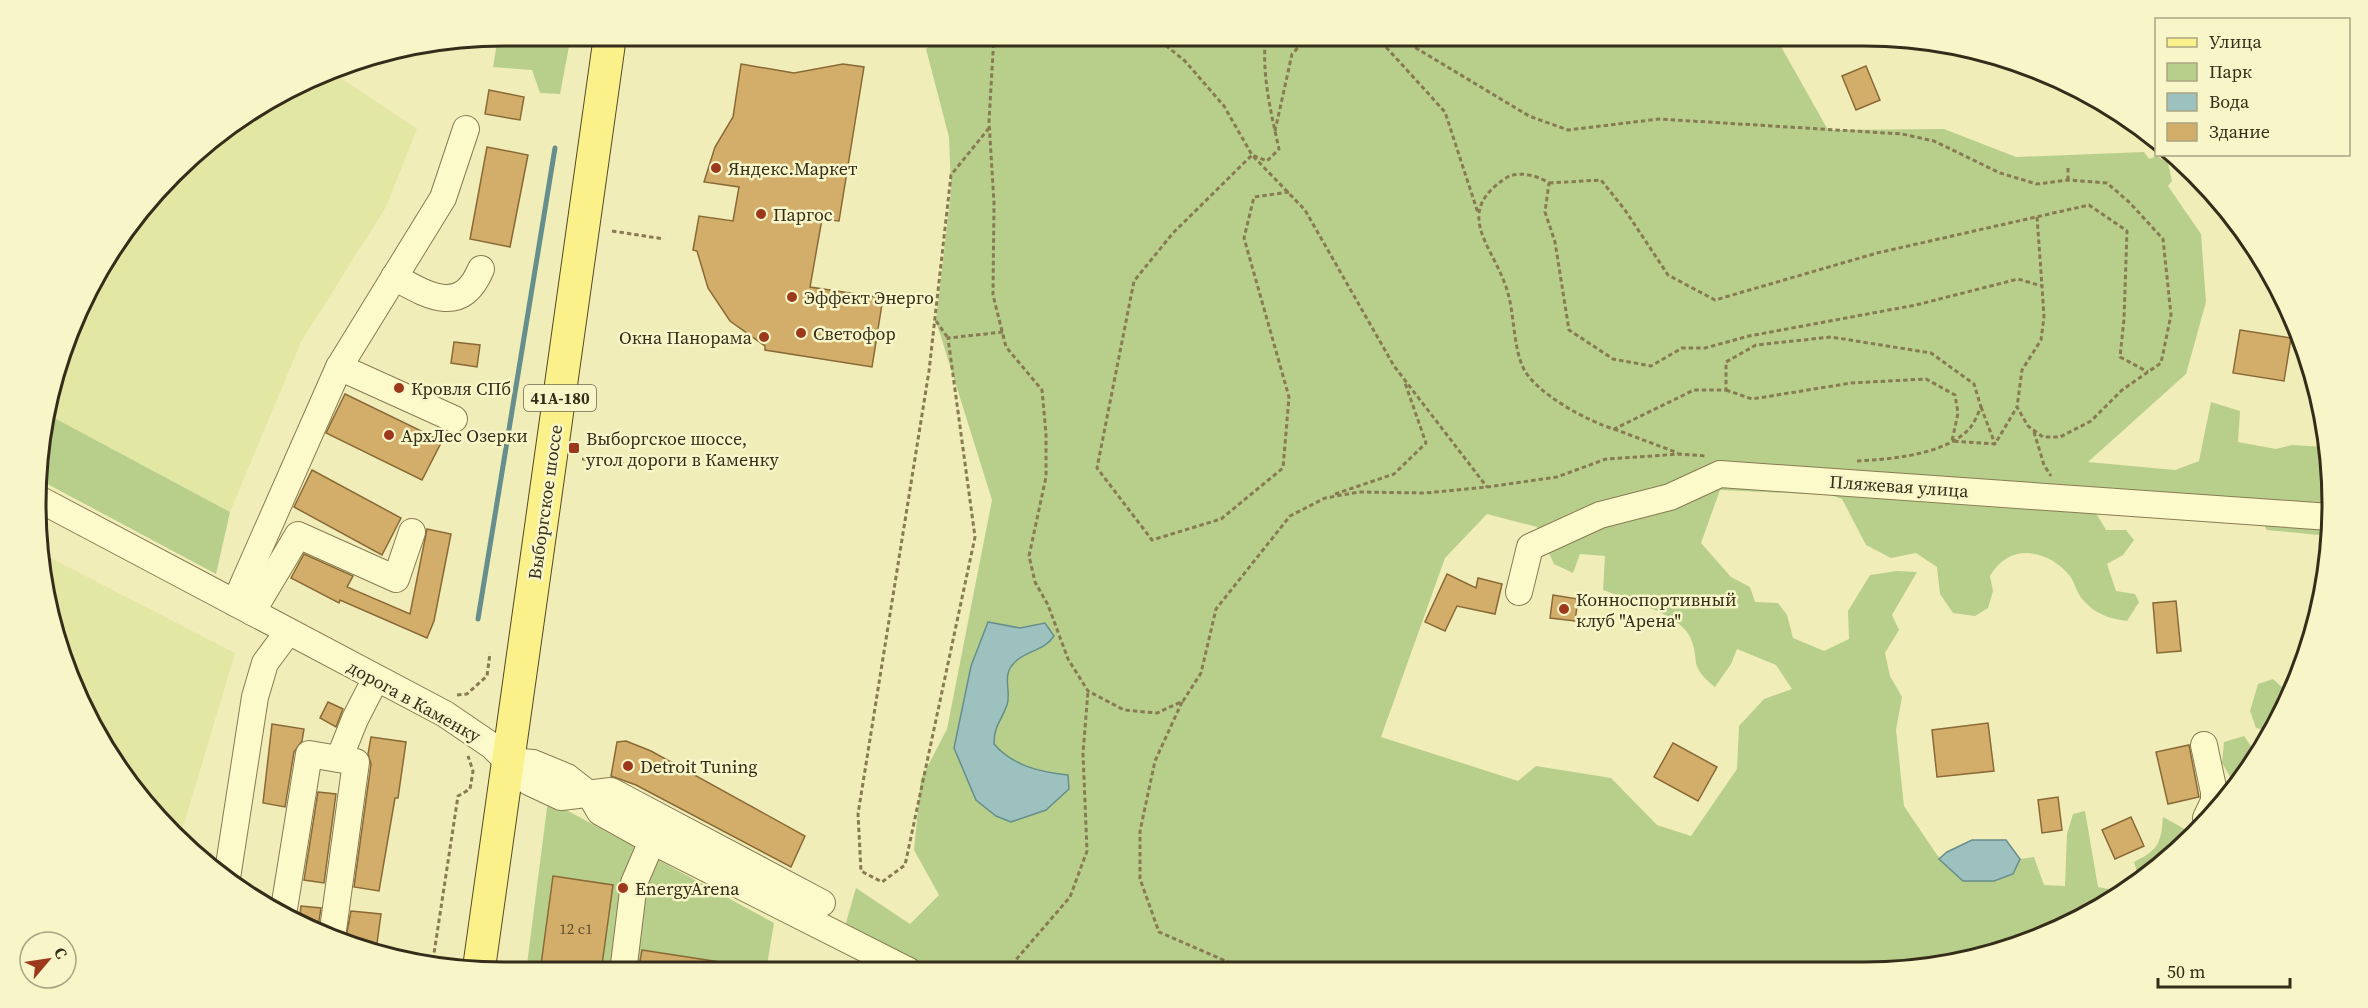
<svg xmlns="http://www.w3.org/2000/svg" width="2368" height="1008" viewBox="0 0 2368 1008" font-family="'Source Serif 4',serif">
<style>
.farmland{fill:#e3e7a4}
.green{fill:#b8cf8b;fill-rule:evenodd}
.water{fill:#9dc1be;stroke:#658e8d;stroke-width:1.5}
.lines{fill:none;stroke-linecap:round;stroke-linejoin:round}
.stream{stroke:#658e8d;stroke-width:5}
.building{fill:#d3ae6a;stroke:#896a36;stroke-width:1.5}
.minor-casing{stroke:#887b52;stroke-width:28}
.major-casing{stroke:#554727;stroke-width:34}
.path{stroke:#887b52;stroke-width:3;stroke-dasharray:4.5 3;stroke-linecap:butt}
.minor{stroke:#fcf9cb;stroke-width:26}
.major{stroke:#faf18a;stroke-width:32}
.poi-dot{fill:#9c391d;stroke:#f8f5c8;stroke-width:2}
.labels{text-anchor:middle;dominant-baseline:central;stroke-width:5;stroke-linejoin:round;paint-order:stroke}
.number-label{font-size:15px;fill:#5c4d2d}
.shield{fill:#f8f5c8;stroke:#70694e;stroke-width:1.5}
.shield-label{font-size:16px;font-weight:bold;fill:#352d19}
.poi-label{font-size:18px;fill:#352d19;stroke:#f8f5c8;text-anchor:start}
.street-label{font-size:18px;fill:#352d19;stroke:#f8f5c8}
.rim{fill:none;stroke:#352d19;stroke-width:3}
</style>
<rect width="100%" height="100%" fill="#f1edb8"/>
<g class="farmland">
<path d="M330 71 417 129 386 207 301 342 230 512 45 413 99 270 196 152 270 99Z"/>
<path d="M41 553 235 653 180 837 99 738 45 595Z"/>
</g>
<g class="green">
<path d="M571 36 560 94 540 93 532 70 493 67 498 37Z"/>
<path d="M940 36H1775L1828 130 1944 129 2016 157 2144 152 2149 159 2157 156 2168 163 2172 181 2168 186 2201 234 2206 302 2186 374 2088 462 2175 470 2199 461 2211 402 2240 411 2238 442 2276 449 2292 445 2327 447 2331 474 2329 536 2267 530 2256 512 2093 508 2106 530H2126L2134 540 2123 555 2107 564 2116 591 2135 594 2139 602 2127 621C2110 619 2095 614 2083 600 2077 594 2075 583 2070 576 2047 548 2009 543 1990 576L1993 591 1988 608 1975 616 1953 613 1940 594 1937 567 1916 553 1891 558 1866 545 1842 499 1831 495 1720 490 1701 543 1731 577 1750 587 1755 602 1778 603 1787 615 1793 638 1824 651 1849 639 1848 611 1870 575 1897 571 1917 572 1892 615 1899 630 1885 653 1890 676 1902 697 1896 730 1904 806 1937 855 1964 881H1994L2013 874 2020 859 2034 857 2044 885 2065 886 2067 834 2073 814 2085 811 2098 887 2119 891 2071 924 1925 968 933 971 845 926 856 888 910 924 939 895 914 850 921 779 947 729 992 500 936 321 951 191 949 137 926 49ZM1487 514 1537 527 1554 564 1573 573 1580 554 1605 556 1603 590C1625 598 1679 615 1689 635 1702 661 1686 664 1715 687L1731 664 1737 649 1776 665 1792 689 1764 699 1739 726 1737 769 1691 836 1657 825 1611 778 1536 766 1518 781 1381 737 1445 558Z"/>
<path d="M45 413 230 512 216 574 38 479Z"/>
<path d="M2273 679 2284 689 2283 704 2269 731 2256 728 2250 711 2258 684Z"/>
<path d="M2244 736 2257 755 2235 785 2222 763 2224 742Z"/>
<path d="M548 800 774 923 766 971 526 972Z"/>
<path d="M2163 817 2190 832 2195 830 2172 856 2139 879 2134 862C2158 850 2161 844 2163 817Z"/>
</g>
<g class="water">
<path d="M988 622 1020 628 1045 623 1054 636C1044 651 1028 650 1016 661 1000 675 1012 690 1007 705 1001 722 994 725 994 744 1013 766 1040 772 1068 775L1069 789 1046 810 1011 822 996 816 976 800 954 748 971 666Z"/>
<path d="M1972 840H2006L2020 859 2013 874 1994 881H1963L1939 859 1947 852Z"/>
</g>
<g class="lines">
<path class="stream" d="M478 619 555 148"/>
</g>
<g class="building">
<path d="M741 64 794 73 843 64 864 67 839 221 822 219 810 287 883 298 878 329 881 333 877 336 872 367 765 350V346L730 321 708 288 697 251 693 250 699 216 733 221 739 187 704 182 715 147 733 117Z"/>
<path d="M1866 66 1880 100 1856 110 1842 76Z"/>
<path d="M489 90 524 97 520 120 485 114Z"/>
<path d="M487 147 528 155 510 247 470 239Z"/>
<path d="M2240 330 2291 338 2284 381 2233 373Z"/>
<path d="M454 342 480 345 477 367 451 363Z"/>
<path d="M345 394 442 441 422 480 326 433Z"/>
<path d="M312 470 401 518 382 555 294 507Z"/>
<path d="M427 529 451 534 434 621 427 638 340 600 339 603 291 578 304 554 353 576 347 587 410 614Z"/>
<path d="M1447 574 1476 588 1478 578 1502 584 1495 614 1457 606 1445 631 1425 622Z"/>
<path d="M1553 595 1578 599 1575 621 1550 618Z"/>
<path d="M2176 601 2181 651 2157 653 2153 603Z"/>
<path d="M328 702 343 709 336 727 320 718Z"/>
<path d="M1988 723 1994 771 1937 777 1932 730Z"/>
<path d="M272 724 304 729 302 741 294 752 285 807 263 803Z"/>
<path d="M371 737 406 742 398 798H395L379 891 354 887 371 764 368 754Z"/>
<path d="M626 741 651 751 805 836 791 867 636 785 611 776 617 742Z"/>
<path d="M1673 743 1717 767 1698 801 1654 777Z"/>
<path d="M2189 745 2199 797 2168 804 2156 752Z"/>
<path d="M318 792 336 794 324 883 304 880Z"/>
<path d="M2058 797 2062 830 2042 833 2038 800Z"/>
<path d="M2131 817 2144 846 2115 859 2102 830Z"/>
<path d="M553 876 613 885 601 972H540Z"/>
<path d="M301 906 321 908 318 927 299 923Z"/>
<path d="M351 911 381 914 376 951 345 943Z"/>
<path d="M642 950 726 963V971L638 972Z"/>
</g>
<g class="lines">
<defs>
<g id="minor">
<path d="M394 277C427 295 461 317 481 269"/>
<path d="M339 367 454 419"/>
<path d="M37 498 445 714 492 746 529 782 561 797 611 791 822 903"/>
<path d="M1519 592 1530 547 1600 515 1670 497 1720 474 2330 517"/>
<path d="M235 603 339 367 443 198 466 129"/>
<path d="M252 612 298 535 396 579 412 532"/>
<path d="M2204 745 2214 792V801L2206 818"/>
<path d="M339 759 355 719 376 678"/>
<path d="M509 761 533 763 567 777 590 795 600 812 652 841 909 971"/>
<path d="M227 878 255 697 265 663 288 632"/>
<path d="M283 915 309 754 356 762 332 937"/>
<path d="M623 972 634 883 652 841"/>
</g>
<path id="major" d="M479 968 610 36"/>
</defs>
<use href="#minor" class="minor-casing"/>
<use href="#major" class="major-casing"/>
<g class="path">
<path d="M994 36 989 121 994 203 993 295 1006 347 1042 390 1046 434V477L1029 556 1035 582 1048 605 1068 659 1088 691 1124 710 1157 713 1183 701 1201 673 1216 609 1290 516 1325 498 1359 492 1425 493 1487 487 1557 477 1606 459 1680 454 1706 456"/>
<path d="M1154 36 1185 61 1224 106 1252 155 1267 161 1279 149C1271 113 1261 72 1266 36"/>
<path d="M1376 36 1445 112 1478 213"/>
<path d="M1396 36 1529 116 1568 130 1659 119 1902 134 1934 141 2000 173 2037 184 2068 180 2107 183 2129 202 2163 239 2171 315 2161 363 2122 390 2091 421 2060 437H2043L2028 426 2017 407 2022 370 2041 340 2044 317 2042 286 2018 279 1916 305 1749 336 1705 348H1682L1651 366 1613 359 1569 330 1555 242 1545 212 1549 183C1539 176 1518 170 1506 178 1454 212 1490 243 1505 284 1515 310 1512 340 1522 365 1532 392 1589 422 1614 429L1694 390H1726V362L1756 345 1831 337 1931 353 1974 384 1981 407C1978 413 1975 422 1970 428 1946 455 1891 459 1857 461"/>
<path d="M989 128 951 175 929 371 858 814 861 871 882 882 905 865 975 537 948 338 1003 332"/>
<path d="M1275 131 1292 54 1309 36"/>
<path d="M2068 168V180"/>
<path d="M1549 183 1601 180 1625 210 1668 275 1715 300 1877 253 2089 205 2127 231 2124 319 2120 357 2148 372"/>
<path d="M1289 192 1254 197 1244 238 1289 397 1283 468 1221 519 1152 540 1097 468 1134 281 1173 233 1252 155 1305 210 1394 366 1487 487"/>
<path d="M2037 217 2042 286"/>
<path d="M612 231 664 239"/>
<path d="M936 321 948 338"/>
<path d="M1726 390 1752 399 1851 383 1926 379 1955 395 1958 413 1952 441 1995 444 2017 407"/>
<path d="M1981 407 1995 444"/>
<path d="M1614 429 1678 453"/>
<path d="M2034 432 2044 465 2051 476"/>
<path d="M582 459 633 464"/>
<path d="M1335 494 1394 474 1426 443 1405 383"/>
<path d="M457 695 467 694 487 676 490 653"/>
<path d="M1182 702 1155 761 1140 831V879L1159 932 1230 963 1258 970"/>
<path d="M433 960 458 796 470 789 473 771 468 756"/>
<path d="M1224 970 1230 963"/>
<path d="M1021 971 1014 962 1070 897 1087 851 1083 753 1088 691"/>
</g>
<use href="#minor" class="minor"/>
<use href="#major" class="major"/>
</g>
<g class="poi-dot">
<circle cx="716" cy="168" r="6"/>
<circle cx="761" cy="214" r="6"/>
<circle cx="792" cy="297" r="6"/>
<circle cx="801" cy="333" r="6"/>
<circle cx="764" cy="337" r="6"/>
<circle cx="399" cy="388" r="6"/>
<circle cx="389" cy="435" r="6"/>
<rect x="568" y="442" width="12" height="12" rx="3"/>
<circle cx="1564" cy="609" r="6"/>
<circle cx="628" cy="766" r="6"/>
<circle cx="623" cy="888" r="6"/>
</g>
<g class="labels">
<g class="number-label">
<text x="576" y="928">12 с1</text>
</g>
<rect class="shield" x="524" y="385" width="72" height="26" rx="4.5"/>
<g class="shield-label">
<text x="560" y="398">41А-180</text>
</g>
<g class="poi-label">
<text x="728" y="168">Яндекс.Маркет</text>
<text x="773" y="214">Паргос</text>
<text x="804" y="297">Эффект Энерго</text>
<text x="813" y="333">Светофор</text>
<text x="752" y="337" text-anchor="end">Окна Панорама</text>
<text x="411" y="388">Кровля СПб</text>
<text x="401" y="435">АрхЛес Озерки</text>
<text x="586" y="438">Выборгское шоссе,<tspan x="586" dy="21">угол дороги в Каменку</tspan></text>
<text x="1576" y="599">Конноспортивный<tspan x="1576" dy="21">клуб "Арена"</tspan></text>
<text x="640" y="766">Detroit Tuning</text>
<text x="635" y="888">EnergyArena</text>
</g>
<g class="street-label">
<text transform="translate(1899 486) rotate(4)">Пляжевая улица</text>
<text transform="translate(545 502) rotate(-82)">Выборгское шоссе</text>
<text transform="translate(414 701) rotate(29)">дорога в Каменку</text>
</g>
</g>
<path d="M0 0H2368V1008H0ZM504 46H1864A458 458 0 0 1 2322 504V504A458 458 0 0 1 1864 962H504A458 458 0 0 1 46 504V504A458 458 0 0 1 504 46Z" fill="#f8f5c8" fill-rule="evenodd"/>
<path class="rim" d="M504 46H1864A458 458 0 0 1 2322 504V504A458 458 0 0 1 1864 962H504A458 458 0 0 1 46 504V504A458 458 0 0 1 504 46Z"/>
<rect x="2155" y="18" width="195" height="138" fill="#f8f5c8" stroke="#aaa582" stroke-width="1.5"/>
<rect x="2167" y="38" width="30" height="9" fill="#faf18a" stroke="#aaa582" stroke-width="1.5"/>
<text x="2209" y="48" font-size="18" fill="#352d19">Улица</text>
<rect x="2167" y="63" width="30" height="18" fill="#b8cf8b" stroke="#aaa582" stroke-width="1.5"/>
<text x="2209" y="78" font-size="18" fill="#352d19">Парк</text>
<rect x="2167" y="93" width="30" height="18" fill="#9dc1be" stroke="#aaa582" stroke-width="1.5"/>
<text x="2209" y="108" font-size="18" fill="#352d19">Вода</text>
<rect x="2167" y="123" width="30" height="18" fill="#d3ae6a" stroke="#aaa582" stroke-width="1.5"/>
<text x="2209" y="138" font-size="18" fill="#352d19">Здание</text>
<g transform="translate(48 960) rotate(61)"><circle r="28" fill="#f8f5c8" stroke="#aaa582" stroke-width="1.5"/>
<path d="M0-4.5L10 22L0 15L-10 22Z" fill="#9c391d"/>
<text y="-9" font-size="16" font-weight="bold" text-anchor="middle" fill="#352d19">С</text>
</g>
<path d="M2158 978v9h132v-9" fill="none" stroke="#352d19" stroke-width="3"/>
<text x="2167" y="978" font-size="18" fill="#352d19" stroke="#f8f5c8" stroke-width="4.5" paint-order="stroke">50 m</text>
</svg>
